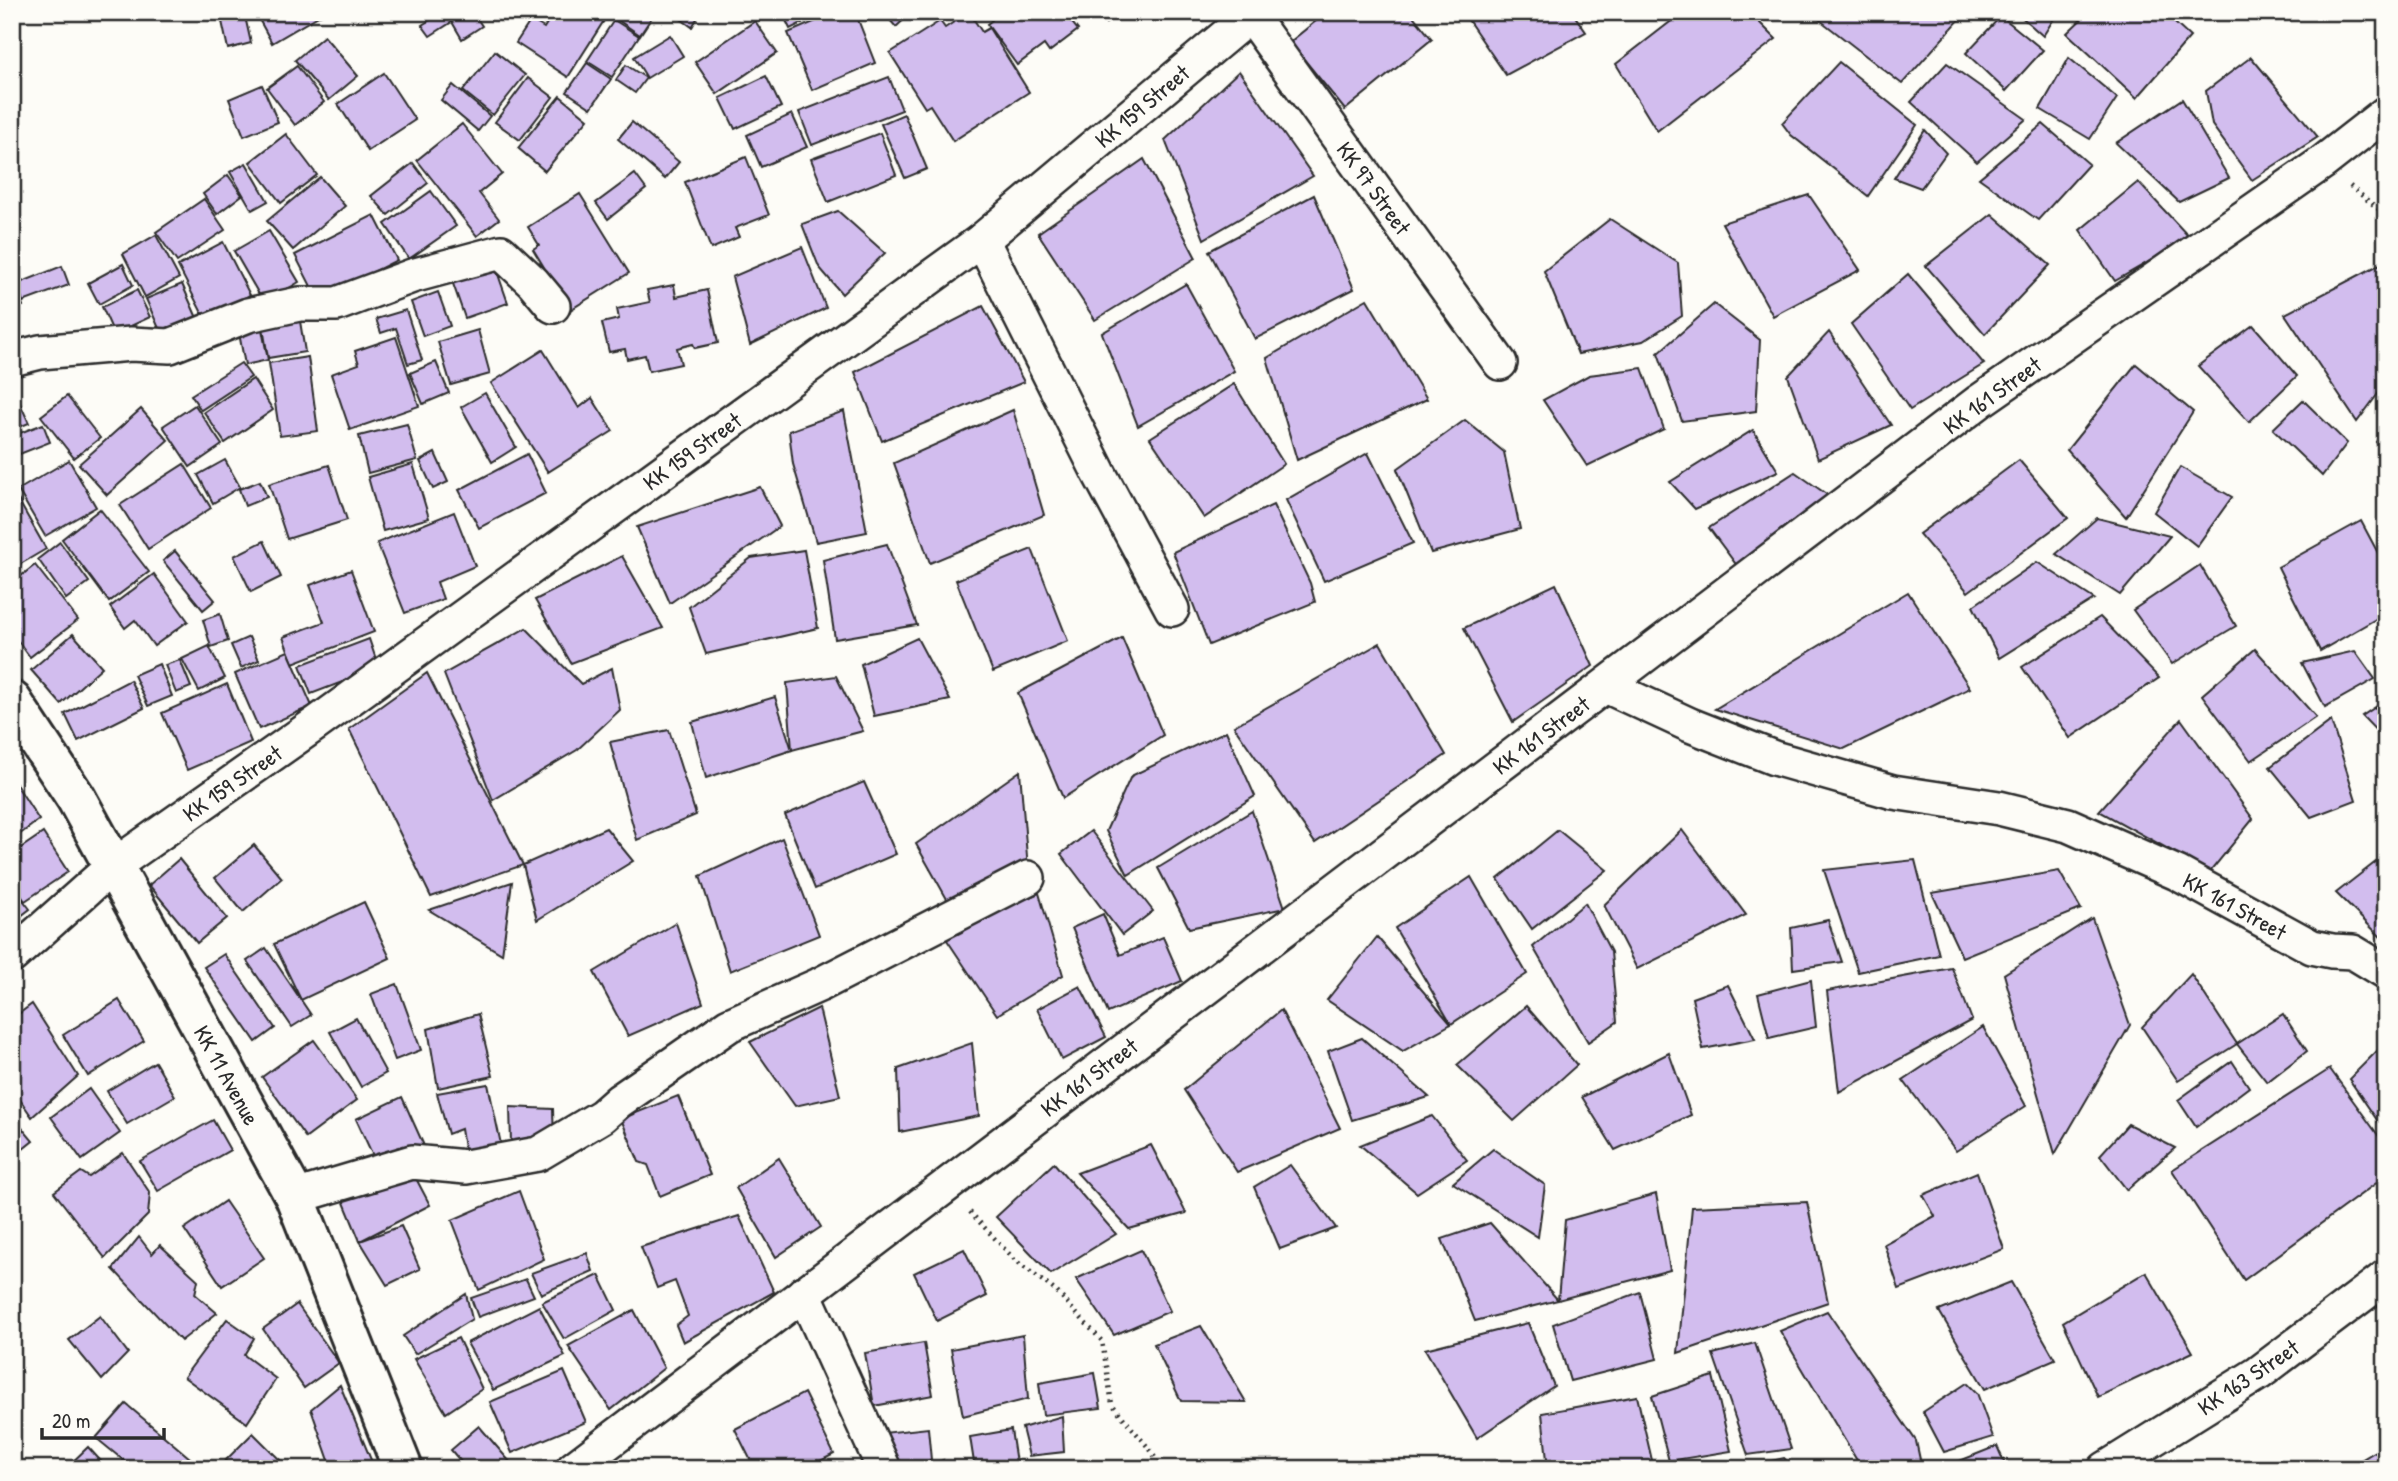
<svg xmlns="http://www.w3.org/2000/svg" width="2398" height="1481" viewBox="0 0 2398 1481" font-family="'Patrick Hand',sans-serif">
<style>
.building{fill:#d2bdee;stroke:#2b2b2b;stroke-width:2}
.lines{fill:none;stroke-linecap:round;stroke-linejoin:round}
.street-casing{stroke:#2b2b2b;stroke-width:38}
.secondary-casing{stroke:#2b2b2b;stroke-width:44}
.path{stroke:#2b2b2b;stroke-width:4.5;stroke-dasharray:2 5;stroke-linecap:butt}
.street{stroke:#fdfcf7;stroke-width:33}
.secondary{stroke:#fdfcf7;stroke-width:38}
.labels{text-anchor:middle;dominant-baseline:central;stroke-width:5;stroke-linejoin:round;paint-order:stroke}
.street-label{font-size:23px;fill:#2b2b2b;stroke:#fdfcf7}
</style>
<rect width="100%" height="100%" fill="#fdfcf7"/>
<filter id="ink" filterUnits="userSpaceOnUse"><feTurbulence type="fractalNoise" baseFrequency=".0143" numOctaves="2"/><feDisplacementMap in="SourceGraphic" scale="14" xChannelSelector="R" yChannelSelector="G"/><feConvolveMatrix kernelMatrix="1 2 1 2 8 2 1 2 1" color-interpolation-filters="sRGB"/></filter>
<g filter="url(#ink)">
<g class="building">
<path d="M220 12H244L251 43 228 49Z"/>
<path d="M255 12H325L272 43Z"/>
<path d="M443 12H473L482 26 462 39 452 22 430 36 422 25Z"/>
<path d="M554 12H593L605 19 568 77 516 43 531 20 544 28Z"/>
<path d="M610 12H645L652 17 640 35 609 14Z"/>
<path d="M671 12H701L692 27Z"/>
<path d="M782 12H824L790 29Z"/>
<path d="M837 12H855L875 63 812 90 788 33Z"/>
<path d="M883 12H912L896 27Z"/>
<path d="M969 12 982 32 989 28 1029 92 953 141 930 105 925 108 890 53 940 21 945 28Z"/>
<path d="M986 12H1078L1069 19 1078 30 1049 52 1044 45 1017 65 987 24 992 20Z"/>
<path d="M1099 12H1121L1106 23Z"/>
<path d="M1327 12H1410L1432 39 1345 110 1290 42Z"/>
<path d="M1467 12H1572L1586 32 1506 75 1464 14Z"/>
<path d="M1683 12H1749L1776 39 1657 131 1616 64Z"/>
<path d="M1825 12H1957L1961 18 1902 84 1816 17Z"/>
<path d="M2016 12H2055L2057 14 2043 36Z"/>
<path d="M2089 12H2163L2190 37 2137 98 2067 33Z"/>
<path d="M2001 16 2043 50 2006 91 1966 53Z"/>
<path d="M614 20 639 36 612 77 587 61Z"/>
<path d="M755 21 777 53 717 94 695 62Z"/>
<path d="M670 35 683 56 647 78 634 57Z"/>
<path d="M324 36 358 76 329 100 295 60Z"/>
<path d="M495 51 525 75 493 115 463 91Z"/>
<path d="M2251 57 2318 137 2252 180 2212 125 2206 91Z"/>
<path d="M2069 58 2117 98 2090 139 2040 109Z"/>
<path d="M1839 62 1917 125 1868 196 1791 135 1782 123Z"/>
<path d="M587 63 611 79 591 108 567 92Z"/>
<path d="M1947 63 2026 119 1977 162 1911 102Z"/>
<path d="M626 65 646 78 635 93 616 80Z"/>
<path d="M297 66 324 102 295 125 267 88Z"/>
<path d="M1239 71 1313 176 1204 239 1165 140Z"/>
<path d="M384 73 415 120 368 151 338 104Z"/>
<path d="M766 76 781 107 735 129 720 98Z"/>
<path d="M889 77 902 110 812 145 799 112Z"/>
<path d="M528 78 553 97 520 140 495 122Z"/>
<path d="M262 85 278 122 244 136 229 99Z"/>
<path d="M453 85 490 116 478 131 441 100Z"/>
<path d="M560 96 588 119 545 171 518 148Z"/>
<path d="M2182 99 2229 178 2179 202 2116 143Z"/>
<path d="M792 114 807 147 761 167 747 135Z"/>
<path d="M904 114 927 169 905 178 881 124Z"/>
<path d="M632 122 679 162 665 179 618 139Z"/>
<path d="M462 124 502 174 479 193 499 219 477 236 417 160Z"/>
<path d="M2043 124 2089 164 2038 220 1979 178Z"/>
<path d="M1925 130 1946 153 1921 188 1894 178Z"/>
<path d="M880 133 896 175 828 202 811 159Z"/>
<path d="M286 134 317 175 281 203 250 162Z"/>
<path d="M746 157 769 215 735 228 739 237 711 249 685 182Z"/>
<path d="M1144 159 1196 258 1095 320 1038 233Z"/>
<path d="M246 163 268 201 252 210 230 172Z"/>
<path d="M413 163 428 183 388 215 371 196Z"/>
<path d="M635 174 646 189 608 219 596 203Z"/>
<path d="M228 175 242 195 217 214 203 194Z"/>
<path d="M320 177 345 206 293 250 267 221Z"/>
<path d="M2138 182 2190 238 2115 281 2080 230Z"/>
<path d="M431 191 456 226 409 259 385 224Z"/>
<path d="M580 194 629 273 570 310 533 249 539 245 528 227Z"/>
<path d="M1314 195 1354 289 1255 339 1209 251Z"/>
<path d="M1809 195 1860 270 1773 316 1722 223Z"/>
<path d="M204 199 225 230 177 262 156 232Z"/>
<path d="M838 211 885 253 842 294 819 267 802 224Z"/>
<path d="M1992 214 2050 265 1985 334 1926 266Z"/>
<path d="M374 215 397 260 318 300 295 255Z"/>
<path d="M1610 219 1678 263 1682 316 1643 341 1578 354 1544 271Z"/>
<path d="M269 231 299 282 264 303 234 251Z"/>
<path d="M156 235 179 278 145 297 123 254Z"/>
<path d="M223 242 250 295 205 319 178 266Z"/>
<path d="M802 247 826 308 750 345 732 277Z"/>
<path d="M493 260 508 303 465 318 450 275Z"/>
<path d="M2386 261V383L2357 422 2285 314Z"/>
<path d="M123 264 133 285 99 304 88 283Z"/>
<path d="M62 266 69 285 23 302 17 284Z"/>
<path d="M1908 274 1984 364 1910 410 1851 324Z"/>
<path d="M15 284 23 306 12 310V286Z"/>
<path d="M182 284 201 327 165 342 146 299Z"/>
<path d="M1186 284 1234 371 1138 426 1102 333Z"/>
<path d="M674 285 676 297 707 290 718 343 695 348 693 344 677 348 681 364 649 371 645 355 627 359 625 349 609 352 602 323 619 319 617 309 650 302 647 290Z"/>
<path d="M137 290 150 317 114 334 102 307Z"/>
<path d="M438 292 450 326 423 336 411 302Z"/>
<path d="M1367 299 1427 399 1297 460 1267 358Z"/>
<path d="M1714 304 1760 340 1756 411 1682 421 1658 353Z"/>
<path d="M983 306 1024 382 882 441 855 372Z"/>
<path d="M406 310 422 360 408 364 396 328 381 333 376 319Z"/>
<path d="M299 315 305 352 268 358 262 321Z"/>
<path d="M2253 325 2297 376 2249 422 2198 366Z"/>
<path d="M262 329 268 360 245 365 239 333Z"/>
<path d="M478 330 490 374 451 385 438 342Z"/>
<path d="M1829 332 1891 425 1818 459 1788 376Z"/>
<path d="M396 337 419 406 350 430 331 374 359 364 355 351Z"/>
<path d="M543 350 579 408 592 398 613 431 548 472 491 383Z"/>
<path d="M308 357 318 431 280 436 269 363Z"/>
<path d="M436 362 449 393 423 404 410 373Z"/>
<path d="M241 363 251 377 201 410 191 395Z"/>
<path d="M2136 364 2193 412 2126 517 2067 450Z"/>
<path d="M1642 368 1664 429 1587 466 1543 400 1589 375Z"/>
<path d="M253 379 273 410 225 443 204 412Z"/>
<path d="M1234 384 1284 464 1204 518 1150 438Z"/>
<path d="M12 386 29 423 12 430Z"/>
<path d="M485 393 516 447 492 462 461 407Z"/>
<path d="M67 396 100 438 74 458 41 416Z"/>
<path d="M2303 400 2347 443 2322 476 2273 429Z"/>
<path d="M195 405 222 445 190 467 163 426Z"/>
<path d="M141 409 168 440 107 495 79 464Z"/>
<path d="M1013 410 1044 515 930 563 894 463Z"/>
<path d="M844 411 867 532 816 542 793 464 789 431Z"/>
<path d="M1465 420 1504 452 1520 529 1431 553 1397 469Z"/>
<path d="M43 424 50 442 12 457V436Z"/>
<path d="M407 424 417 460 368 473 359 436Z"/>
<path d="M2386 428V454L2376 442Z"/>
<path d="M1753 430 1778 471 1695 509 1670 482Z"/>
<path d="M435 453 448 482 433 489 420 461Z"/>
<path d="M1368 453 1413 543 1324 581 1286 500Z"/>
<path d="M527 454 546 493 479 528 459 490Z"/>
<path d="M69 460 96 507 45 536 18 490Z"/>
<path d="M225 460 240 487 213 503 198 475Z"/>
<path d="M2019 460 2068 518 1968 592 1919 534Z"/>
<path d="M184 464 211 508 148 549 120 505Z"/>
<path d="M413 464 429 518 383 531 368 477Z"/>
<path d="M329 465 347 520 287 539 269 484Z"/>
<path d="M2180 467 2232 497 2197 546 2154 512Z"/>
<path d="M1795 472 1829 496 1738 567 1709 528Z"/>
<path d="M260 481 267 497 245 506 239 489Z"/>
<path d="M760 487 780 526 670 603 637 527Z"/>
<path d="M12 489 46 549 12 569Z"/>
<path d="M1273 505 1310 583 1315 602 1209 645 1173 552Z"/>
<path d="M100 509 149 572 109 602 62 539Z"/>
<path d="M454 512 475 566 437 582 443 599 405 613 377 543Z"/>
<path d="M2097 518 2170 536 2120 595 2056 554Z"/>
<path d="M2361 521 2386 568V613L2320 651 2278 567Z"/>
<path d="M264 541 281 577 251 592 234 556Z"/>
<path d="M60 542 89 582 66 599 38 559Z"/>
<path d="M887 544 917 625 835 639 823 560Z"/>
<path d="M1032 549 1068 641 993 672 956 580Z"/>
<path d="M804 550 818 628 706 654 689 607 751 558Z"/>
<path d="M175 551 215 600 203 610 163 561Z"/>
<path d="M622 556 663 628 571 663 535 600Z"/>
<path d="M2037 562 2094 599 1999 658 1973 606Z"/>
<path d="M35 565 78 620 30 657 12 633V583Z"/>
<path d="M2200 565 2236 626 2172 664 2133 610Z"/>
<path d="M351 570 374 632 293 663 283 637 324 622 310 585Z"/>
<path d="M154 574 188 621 154 646 135 620 125 628 110 607Z"/>
<path d="M1556 584 1593 666 1513 722 1464 628Z"/>
<path d="M1908 592 1970 688 1844 749 1715 709Z"/>
<path d="M220 614 228 641 211 647 203 620Z"/>
<path d="M2100 617 2159 678 2070 738 2022 667Z"/>
<path d="M526 628 581 684 612 668 620 710 577 750 493 800 444 674Z"/>
<path d="M73 634 102 667 61 704 31 670Z"/>
<path d="M249 637 259 660 241 668 231 645Z"/>
<path d="M917 638 950 700 874 716 861 664Z"/>
<path d="M1122 638 1163 735 1063 798 1018 693Z"/>
<path d="M369 639 379 668 311 694 300 665Z"/>
<path d="M1380 643 1446 755 1315 843 1234 726Z"/>
<path d="M209 646 225 678 199 691 182 659Z"/>
<path d="M2255 649 2316 717 2251 761 2202 695Z"/>
<path d="M288 651 312 706 259 729 235 674Z"/>
<path d="M2355 651 2375 679 2325 707 2302 663Z"/>
<path d="M180 660 191 687 176 693 165 665Z"/>
<path d="M159 664 172 696 148 706 134 675Z"/>
<path d="M427 673 523 865 431 897 349 729Z"/>
<path d="M836 676 863 731 792 750 787 683Z"/>
<path d="M130 680 144 708 78 741 65 714Z"/>
<path d="M227 684 251 742 187 770 162 713Z"/>
<path d="M775 697 792 750 706 778 692 722Z"/>
<path d="M2386 700V741L2362 716Z"/>
<path d="M2181 719 2253 819 2210 872 2099 811Z"/>
<path d="M2331 721 2356 800 2311 817 2270 767Z"/>
<path d="M669 730 696 815 637 840 610 742Z"/>
<path d="M1226 731 1255 796 1128 875 1106 831 1131 776Z"/>
<path d="M1020 771 1028 869 952 908 916 844Z"/>
<path d="M12 778 39 820 12 840Z"/>
<path d="M864 782 896 854 815 889 785 815Z"/>
<path d="M1252 811 1285 908 1189 928 1158 868Z"/>
<path d="M606 828 633 861 537 920 523 865Z"/>
<path d="M1558 830 1607 870 1532 929 1498 879Z"/>
<path d="M1682 830 1746 915 1637 969 1604 905Z"/>
<path d="M1091 831 1153 911 1122 935 1061 854Z"/>
<path d="M43 833 68 872 25 901 12 883V854Z"/>
<path d="M782 838 819 935 730 971 700 876Z"/>
<path d="M254 845 282 878 243 912 215 878Z"/>
<path d="M2386 854V942L2336 893Z"/>
<path d="M179 859 227 918 197 943 149 885Z"/>
<path d="M1915 860 1939 955 1858 972 1824 870Z"/>
<path d="M2059 871 2081 909 1962 957 1932 893Z"/>
<path d="M1471 877 1527 974 1451 1024 1395 928Z"/>
<path d="M512 882 502 954 429 910Z"/>
<path d="M12 886 30 909 12 923Z"/>
<path d="M1039 893 1063 975 997 1015 943 934Z"/>
<path d="M364 902 390 958 301 1000 274 944Z"/>
<path d="M1585 903 1611 952 1617 1022 1588 1042 1533 947Z"/>
<path d="M1103 914 1120 955 1163 937 1182 981 1108 1013 1072 928Z"/>
<path d="M2092 918 2130 1025 2055 1154 2004 974Z"/>
<path d="M1828 920 1842 962 1793 969 1791 928Z"/>
<path d="M676 923 703 1003 628 1036 594 972Z"/>
<path d="M1377 937 1451 1024 1403 1051 1327 1000Z"/>
<path d="M266 948 311 1015 292 1027 247 961Z"/>
<path d="M224 954 275 1028 256 1042 204 967Z"/>
<path d="M1952 968 1972 1020 1839 1092 1827 991Z"/>
<path d="M2191 974 2237 1044 2178 1081 2142 1027Z"/>
<path d="M1811 980 1816 1027 1769 1038 1758 994Z"/>
<path d="M397 984 421 1050 395 1060 371 994Z"/>
<path d="M1728 985 1755 1039 1703 1049 1692 998Z"/>
<path d="M1080 986 1106 1037 1062 1060 1037 1009Z"/>
<path d="M119 1000 144 1041 88 1076 63 1035Z"/>
<path d="M32 1004 78 1076 32 1117 12 1088V1019Z"/>
<path d="M1526 1006 1577 1065 1514 1121 1457 1065Z"/>
<path d="M819 1008 840 1096 795 1106 750 1042Z"/>
<path d="M1281 1010 1340 1128 1237 1172 1184 1090Z"/>
<path d="M478 1014 493 1076 438 1088 428 1029Z"/>
<path d="M2283 1014 2307 1051 2267 1082 2237 1044Z"/>
<path d="M356 1018 386 1073 361 1087 330 1032Z"/>
<path d="M1983 1027 2026 1106 1956 1151 1903 1080Z"/>
<path d="M1362 1038 1429 1097 1352 1120 1328 1051Z"/>
<path d="M314 1040 357 1100 306 1138 262 1077Z"/>
<path d="M2386 1042V1133L2349 1079Z"/>
<path d="M972 1043 979 1116 900 1132 898 1069Z"/>
<path d="M1669 1053 1691 1115 1615 1150 1582 1097Z"/>
<path d="M2232 1061 2249 1087 2196 1127 2178 1100Z"/>
<path d="M155 1062 175 1096 127 1124 107 1091Z"/>
<path d="M2330 1069 2386 1146V1176L2244 1280 2172 1170Z"/>
<path d="M488 1084 502 1149 466 1160 461 1129 448 1134 437 1093Z"/>
<path d="M89 1089 120 1133 82 1160 51 1117Z"/>
<path d="M678 1096 710 1175 660 1196 648 1165 639 1162 621 1119Z"/>
<path d="M402 1097 425 1148 379 1169 356 1119Z"/>
<path d="M510 1107 553 1109 554 1142 511 1143Z"/>
<path d="M12 1116 33 1141 12 1158Z"/>
<path d="M1432 1116 1467 1160 1417 1193 1360 1145Z"/>
<path d="M213 1120 230 1150 158 1191 140 1161Z"/>
<path d="M2128 1124 2175 1148 2127 1190 2100 1155Z"/>
<path d="M1151 1145 1186 1213 1129 1229 1077 1173Z"/>
<path d="M1493 1149 1545 1185 1538 1237 1453 1183Z"/>
<path d="M123 1153 150 1193 148 1215 105 1258 54 1192 81 1172 89 1177Z"/>
<path d="M779 1158 821 1227 776 1257 736 1188Z"/>
<path d="M1054 1163 1116 1234 1051 1274 996 1217Z"/>
<path d="M1290 1165 1336 1228 1280 1249 1254 1187Z"/>
<path d="M411 1169 430 1205 360 1241 343 1200Z"/>
<path d="M1977 1172 2004 1249 1899 1289 1884 1244 1935 1216 1923 1195Z"/>
<path d="M519 1191 544 1259 479 1290 452 1220Z"/>
<path d="M1656 1194 1670 1270 1558 1300 1565 1220Z"/>
<path d="M225 1201 264 1258 222 1286 184 1229Z"/>
<path d="M1807 1202 1828 1302 1678 1353 1692 1207Z"/>
<path d="M739 1216 774 1292 683 1342 676 1325 688 1316 675 1281 657 1288 641 1247Z"/>
<path d="M1490 1223 1558 1300 1475 1321 1442 1239Z"/>
<path d="M401 1226 420 1269 387 1285 360 1241Z"/>
<path d="M139 1237 152 1254 160 1245 198 1280 195 1294 217 1313 181 1341 113 1269Z"/>
<path d="M964 1249 987 1296 937 1321 914 1273Z"/>
<path d="M1141 1250 1170 1311 1114 1335 1076 1279Z"/>
<path d="M587 1253 593 1271 541 1294 531 1273Z"/>
<path d="M2146 1272 2193 1352 2098 1397 2063 1322Z"/>
<path d="M599 1275 616 1310 564 1339 542 1302Z"/>
<path d="M526 1279 534 1296 478 1317 471 1298Z"/>
<path d="M2011 1282 2055 1359 1985 1389 1939 1311Z"/>
<path d="M1640 1292 1657 1359 1570 1381 1553 1324Z"/>
<path d="M466 1294 472 1319 415 1354 403 1336Z"/>
<path d="M297 1304 339 1363 304 1388 263 1329Z"/>
<path d="M539 1306 565 1356 493 1390 467 1343Z"/>
<path d="M634 1310 664 1368 611 1410 568 1346Z"/>
<path d="M1827 1311 1916 1441 1922 1469H1862L1780 1331Z"/>
<path d="M100 1316 128 1353 102 1380 69 1340Z"/>
<path d="M227 1319 254 1338 244 1355 276 1379 247 1423 184 1377Z"/>
<path d="M1528 1323 1554 1386 1477 1438 1425 1349Z"/>
<path d="M1201 1326 1246 1402 1181 1401 1154 1344Z"/>
<path d="M1023 1335 1028 1399 963 1416 951 1349Z"/>
<path d="M458 1338 482 1389 446 1413 414 1359Z"/>
<path d="M924 1343 933 1395 874 1406 865 1353Z"/>
<path d="M1755 1343 1791 1449 1748 1455 1713 1354Z"/>
<path d="M564 1371 586 1422 512 1453 490 1402Z"/>
<path d="M1095 1373 1101 1408 1043 1415 1039 1383Z"/>
<path d="M1713 1376 1731 1451 1669 1461 1652 1396Z"/>
<path d="M1967 1383 1977 1393 1993 1437 1944 1452 1923 1412Z"/>
<path d="M340 1385 374 1467 371 1469H332L311 1409Z"/>
<path d="M804 1393 834 1454 805 1469H755L735 1429Z"/>
<path d="M1637 1396 1654 1469H1548L1542 1413Z"/>
<path d="M126 1404 203 1469H134L96 1438Z"/>
<path d="M1062 1416 1064 1452 1029 1456 1022 1428Z"/>
<path d="M479 1426 510 1462 503 1469H467L451 1450Z"/>
<path d="M928 1428 931 1460 913 1469H900L883 1433Z"/>
<path d="M1011 1430 1017 1469H975L970 1437Z"/>
<path d="M253 1433 289 1469H227L222 1464Z"/>
<path d="M2386 1445V1469H2352L2351 1466Z"/>
<path d="M1997 1446 2007 1469H1942V1468Z"/>
<path d="M88 1447 108 1469H65Z"/>
<path d="M1784 1458 1794 1469H1750L1749 1466Z"/>
<path d="M943 1460 941 1469H918Z"/>
</g>
<g class="lines">
<defs>
<g id="street">
<path d="M1248 12 1500 363"/>
<path d="M982 240 1099 473 1172 609"/>
<path d="M12 359 40 352 131 344 170 346 248 315 299 304H337L412 276 501 252 533 282 553 306"/>
<path d="M1606 686 1690 725 1774 758 1893 792 1999 808 2068 825 2177 873 2312 947 2332 951 2353 952 2386 972"/>
<path d="M12 956 112 867 317 723 982 240 1254 12"/>
<path d="M295 1197 412 1162 466 1167 538 1154 602 1116 619 1101 729 1025 819 985 1028 878"/>
<path d="M804 1293 884 1469"/>
<path d="M573 1469 1980 401 2322 163 2386 113"/>
<path d="M2105 1469 2259 1373 2386 1277"/>
</g>
<path id="secondary" d="M12 701 76 798 295 1197 403 1469"/>
</defs>
<use href="#street" class="street-casing"/>
<use href="#secondary" class="secondary-casing"/>
<g class="path">
<path d="M2350 186 2386 215"/>
<path d="M970 1212 1015 1260 1057 1292 1102 1341 1112 1404 1152 1452 1161 1469"/>
</g>
<use href="#street" class="street"/>
<use href="#secondary" class="secondary"/>
</g>
</g>
<g class="labels">
<g class="street-label">
<text transform="translate(1142 106) rotate(-40)">KK 159 Street</text>
<text transform="translate(1374 188) rotate(54)">KK 97 Street</text>
<text transform="translate(1992 395) rotate(-36)">KK 161 Street</text>
<text transform="translate(692 451) rotate(-36)">KK 159 Street</text>
<text transform="translate(1541 735) rotate(-37)">KK 161 Street</text>
<text transform="translate(232 783) rotate(-35)">KK 159 Street</text>
<text transform="translate(2235 906) rotate(29)">KK 161 Street</text>
<text transform="translate(227 1075) rotate(61)">KK 11 Avenue</text>
<text transform="translate(1089 1077) rotate(-37)">KK 161 Street</text>
<text transform="translate(2248 1377) rotate(-34)">KK 163 Street</text>
</g>
</g>
<rect width="2398" height="1481" fill="none" stroke="#fdfcf7" stroke-width="42"/>
<rect x="21" y="21" width="2356" height="1439" fill="none" stroke="#2b2b2b" stroke-width="2.5" filter="url(#ink)"/>
<path d="M42 1428v10h122v-10" fill="none" stroke="#2b2b2b" stroke-width="3.5"/>
<text x="52" y="1428" font-size="21" fill="#2b2b2b" stroke="#fdfcf7" stroke-width="5" paint-order="stroke">20 m</text>
</svg>
